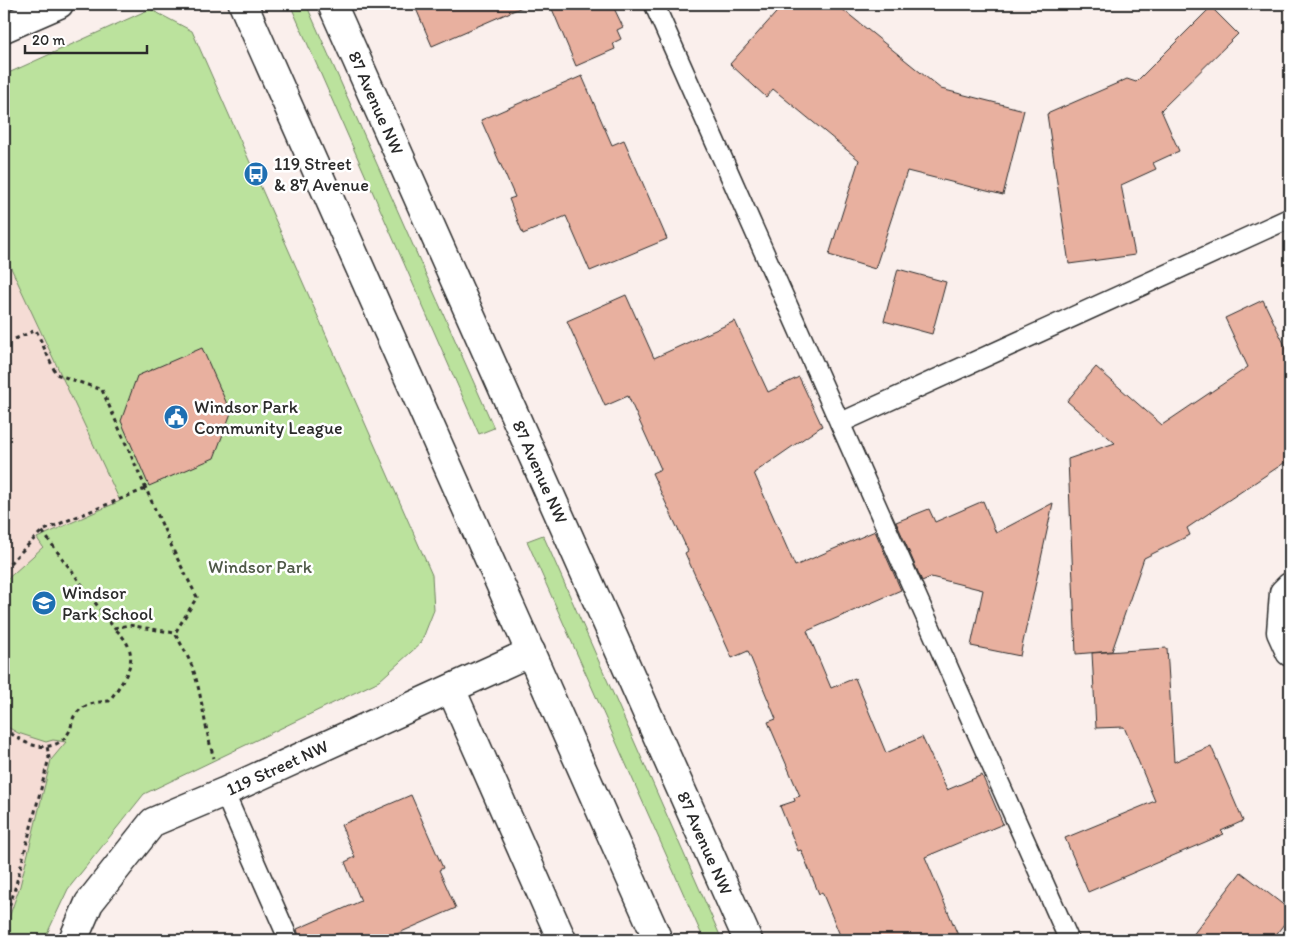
<svg xmlns="http://www.w3.org/2000/svg" width="1294" height="944" viewBox="0 0 1294 944" font-family="Itim,sans-serif">
<style>
.built{fill:#f5dcd5}
.green{fill:#bbe29d;stroke:#738664}
.building{fill:#e8b09f;stroke:#2b2b2b}
.lines{fill:none;stroke-linecap:round;stroke-linejoin:round}
.service-casing{stroke:#2b2b2b;stroke-width:22}
.minor-casing{stroke:#2b2b2b;stroke-width:31}
.secondary-casing{stroke:#2b2b2b;stroke-width:31}
.path{stroke:#2b2b2b;stroke-width:3;stroke-dasharray:4 4;stroke-linecap:butt}
.service{stroke:#fff;stroke-width:19}
.minor{stroke:#fff;stroke-width:28}
.secondary{stroke:#fff;stroke-width:28}
.labels{text-anchor:middle;dominant-baseline:central;stroke-width:5;stroke-linejoin:round;paint-order:stroke}
.street-label{font-size:18px;fill:#2b2b2b;stroke:#fff}
.poi-label{font-size:18px;fill:#2b2b2b;stroke:#fff;text-anchor:start}
.park-label{font-size:18px;fill:#4f5948;stroke:#fff}
</style>
<rect width="100%" height="100%" fill="#faefec"/>
<filter id="ink" filterUnits="userSpaceOnUse"><feTurbulence type="fractalNoise" baseFrequency=".02" numOctaves="2"/><feDisplacementMap in="SourceGraphic" scale="10" xChannelSelector="R" yChannelSelector="G"/><feConvolveMatrix kernelMatrix="1 2 1 2 8 2 1 2 1" color-interpolation-filters="sRGB"/></filter>
<g filter="url(#ink)">
<path class="built" d="M4 253 121 501 37 538 133 668 51 760 20 886 4 932Z"/>
<g class="green">
<path d="M290 4H306L494 428 479 434Z"/>
<path d="M150 9 192 31 432 575 434 610 421 643 379 681 144 794 68 889 44 940H4V932L20 886 51 760 66 742 53 740 46 742 18 733 4 725V582L43 547 37 538 120 501 4 253V75Z"/>
<path d="M543 535 722 940H704L527 541Z"/>
</g>
<g class="building">
<path d="M414 4H529L432 46Z"/>
<path d="M550 4H612L623 27 617 30 621 39 613 43 615 49 576 66Z"/>
<path d="M784 4H836L941 89 1024 110 1003 195 907 171 875 269 829 255 859 160 773 89 766 97 730 64Z"/>
<path d="M1211 7 1238 34 1161 110 1179 151 1153 163 1156 169 1121 185 1135 255 1069 264 1047 114 1127 79 1136 82Z"/>
<path d="M582 76 612 145 624 140 667 239 590 271 566 216 523 234 509 199 515 197 481 120Z"/>
<path d="M898 269 946 282 932 334 884 321Z"/>
<path d="M626 295 654 358 735 321 768 392 799 377 822 426 754 473 795 566 875 531 901 590 807 631 831 688 855 678 886 753 922 737 947 790 982 775 1003 824 925 857 960 940H842L822 892 819 894 801 850 798 851 780 806 795 801 794 798 800 796 768 722 776 719 748 651 732 658 685 553 688 551 652 473 661 469 628 396 605 406 567 321Z"/>
<path d="M1263 300 1290 356V459L1187 528 1190 535 1144 558 1112 651 1076 654 1068 459 1115 443 1067 401 1096 367 1162 425 1248 367 1225 318Z"/>
<path d="M202 348 231 413 214 458 149 486 121 421 137 376Z"/>
<path d="M983 501 996 533 1053 503 1020 656 971 646 983 590 931 577 922 581 896 522 929 509 935 522Z"/>
<path d="M1167 648 1174 762 1211 746 1243 821 1221 831 1224 834 1088 892 1065 838 1155 801 1124 727 1096 728 1092 653Z"/>
<path d="M411 795 443 868 439 870 456 908 383 940H300L297 929 361 901 345 862 355 857 341 825Z"/>
<path d="M1241 872 1290 910V916L1272 940H1189Z"/>
</g>
<g class="lines">
<defs>
<g id="service">
<path d="M654 4 1069 940"/>
<path d="M840 423 1290 218"/>
<path d="M224 792 289 940"/>
</g>
<g id="minor">
<path id="s1" d="M332 4 748 940"/>
<path d="M4 28 59 4"/>
<path d="M1290 587 1284 593 1281 632 1290 652"/>
<path d="M451 689 562 940"/>
<path id="s2" d="M73 940 89 903 153 822 224 792 531 652"/>
</g>
<path id="secondary" d="M243 4 658 940"/>
</defs>
<use href="#service" class="service-casing"/>
<use href="#minor" class="minor-casing"/>
<use href="#secondary" class="secondary-casing"/>
<g class="path">
<path d="M15 339 36 330 56 374 102 390 175 554 197 597 175 633C182 646 191 661 195 675 203 702 205 731 214 758"/>
<path d="M145 489 42 531 114 628 129 625 175 633"/>
<path d="M4 569 42 531"/>
<path d="M4 729C11 733 19 740 27 743 43 750 62 747 70 730 72 725 72 719 75 715 83 704 96 702 109 701 128 675 144 654 114 628"/>
<path d="M4 921 14 892 49 758 47 746"/>
</g>
<use href="#service" class="service"/>
<use href="#minor" class="minor"/>
<use href="#secondary" class="secondary"/>
</g>
</g>
<defs>
<symbol id="bus-disc" viewBox="-11 -11 22 22"><circle r="9.5" fill="#1f6fb2" stroke="#fff"/><path d="M-5-6H5V4H4V6H2V4H-2V6H-4V4H-5ZM-3.5-4V0h7V-4ZM-3.5 1.2v1.5H-2V1.2ZM2 1.2v1.5H3.5V1.2Z" fill="#fff"/></symbol>
<symbol id="civic-disc" viewBox="-11 -11 22 22"><circle r="9.5" fill="#1f6fb2" stroke="#fff"/><path d="M-.6-6.5H3V-4.5H.6V-3L4-1V1h2V6H-6V1h2V-1L-.6-3ZM-1.2 2.5V6h2.4V2.5Z" fill="#fff"/></symbol>
<symbol id="school-disc" viewBox="-11 -11 22 22"><circle r="9.5" fill="#1f6fb2" stroke="#fff"/><path d="M0-5L7-2L0 1L-7-2ZM-4 1L0 2.5L4 1V4Q0 6-4 4Z" fill="#fff"/></symbol>
</defs>
<g fill-rule="evenodd">
<use href="#bus-disc" x="242" y="160" width="28" height="28"/>
<use href="#civic-disc" x="162" y="403" width="28" height="28"/>
<use href="#school-disc" x="30" y="589" width="28" height="28"/>
</g>
<g class="labels">
<g class="street-label">
<text stroke="none"><textPath href="#s1" startOffset="108">87 Avenue NW</textPath></text>
<text stroke="none"><textPath href="#s1" startOffset="512">87 Avenue NW</textPath></text>
<text stroke="none"><textPath href="#s2" startOffset="279">119 Street NW</textPath></text>
<text stroke="none"><textPath href="#s1" startOffset="918">87 Avenue NW</textPath></text>
</g>
<g class="poi-label">
<text x="274" y="164">119 Street<tspan x="274" dy="21">&amp; 87 Avenue</tspan></text>
<text x="194" y="407">Windsor Park<tspan x="194" dy="21">Community League</tspan></text>
<text x="62" y="593">Windsor<tspan x="62" dy="21">Park School</tspan></text>
</g>
<g class="park-label">
<text x="260" y="567">Windsor Park</text>
</g>
</g>
<rect width="1294" height="944" fill="none" stroke="#fff" stroke-width="20"/>
<rect x="10" y="10" width="1274" height="924" fill="none" stroke="#2b2b2b" stroke-width="2" filter="url(#ink)"/>
<path d="M25 45v8h122v-8" fill="none" stroke="#2b2b2b" stroke-width="2.5"/>
<text x="32" y="45" font-size="15" fill="#2b2b2b" stroke="#ffffff" stroke-width="4" paint-order="stroke">20 m</text>
</svg>
